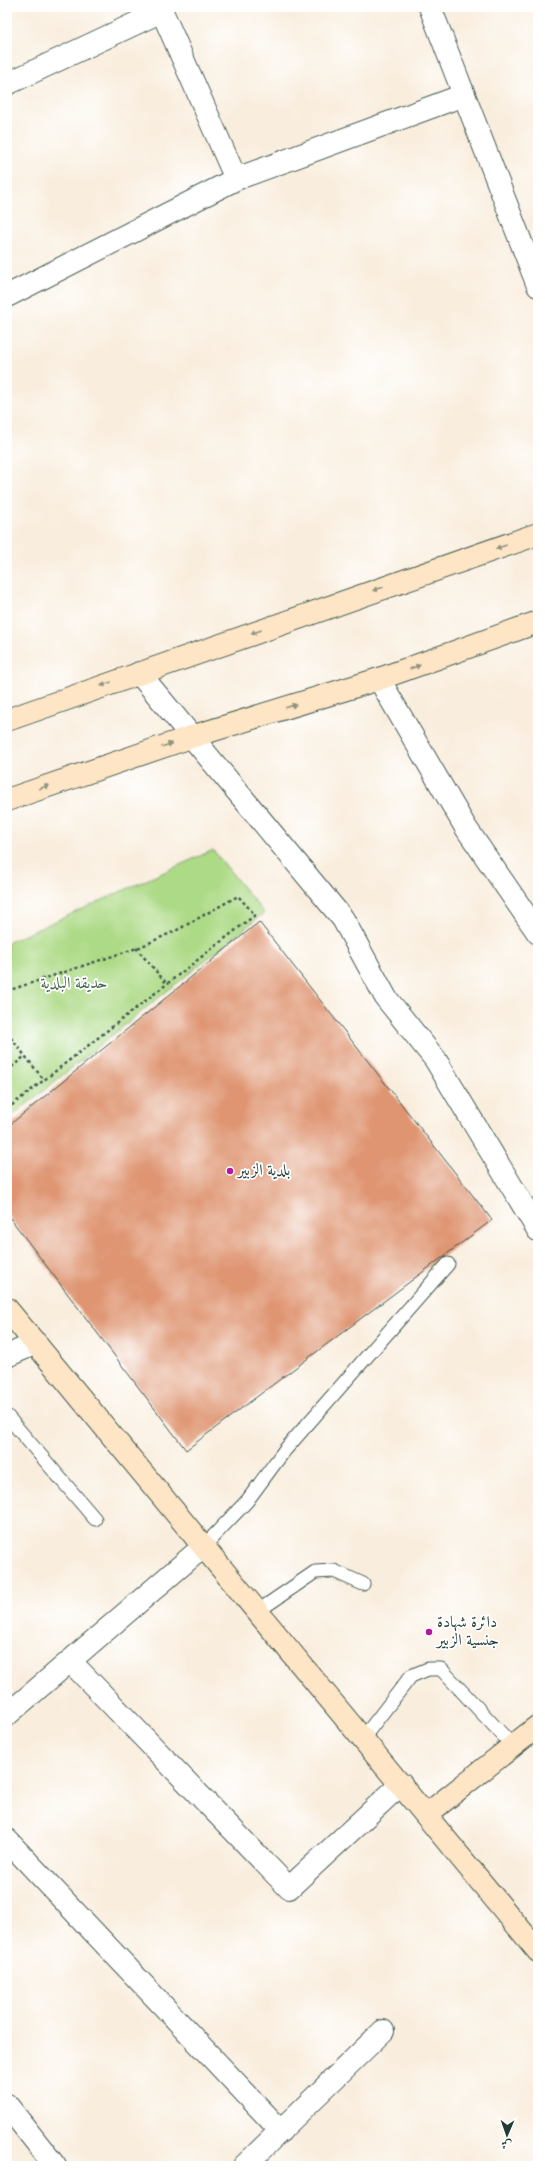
<svg xmlns="http://www.w3.org/2000/svg" width="545" height="2173" viewBox="0 0 545 2173" font-family="'Old Standard TT',Amiri,serif">
<style>
.green{fill:#adda86;stroke:#668c5d}
.building{fill:#df9572}
.lines{fill:none;stroke-linecap:round;stroke-linejoin:round}
.lane-casing{stroke:#40584e;stroke-width:15}
.street-casing{stroke:#40584e;stroke-width:24}
.secondary-casing{stroke:#40584e;stroke-width:24}
.path{stroke:#40584e;stroke-width:2.5;stroke-dasharray:3 3;stroke-linecap:butt}
.lane{stroke:#fff;stroke-width:13}
.street{stroke:#fff;stroke-width:22}
.secondary{stroke:#fde5c5;stroke-width:22}
.oneway{fill:#8e917c}
.poi-dot{fill:#b5179e;stroke:#fff;stroke-width:1.5}
.labels{text-anchor:middle;dominant-baseline:central;stroke-width:3.5;stroke-linejoin:round;paint-order:stroke}
.park-label{font-size:16px;fill:#426448;stroke:#fff}
.poi-label{font-size:16px;fill:#1f3d34;stroke:#fff;text-anchor:start}
</style>
<rect width="100%" height="100%" fill="#fff"/>
<filter id="ink" filterUnits="userSpaceOnUse"><feTurbulence type="fractalNoise" baseFrequency=".025" numOctaves="2"/><feDisplacementMap in="SourceGraphic" scale="8" xChannelSelector="R" yChannelSelector="G"/><feConvolveMatrix kernelMatrix="1 2 1 2 8 2 1 2 1" color-interpolation-filters="sRGB"/></filter>
<filter id="wash" filterUnits="userSpaceOnUse"><feTurbulence type="fractalNoise" baseFrequency=".012" numOctaves="4" result="noise"/><feDisplacementMap in="SourceGraphic" scale="16" xChannelSelector="R" yChannelSelector="G"/><feGaussianBlur stdDeviation="0.9" result="paint"/><feColorMatrix in="noise" values="0 0 0 0 0 0 0 0 0 0 0 0 0 0 0 0 0 1.4 0 .05"/><feComposite in="paint" operator="in"/></filter>
<g filter="url(#wash)">
<rect width="100%" height="100%" fill="#f9eede"/>
<path class="green" d="M213 850 264 913 7 1120V943Z"/>
<g id="blocks">
<path class="building" d="M259 922 492 1220 186 1450 7 1214V1127Z"/>
</g>
</g>
<g filter="url(#ink)">
<use href="#blocks" fill-opacity="0" stroke="#40584e" stroke-width="1"/>
<g class="lines">
<defs>
<g id="lane">
<path d="M7 1416 95 1519"/>
<path d="M204 1546 247 1501 284 1451 448 1264"/>
<path d="M258 1611 315 1572 334 1571 363 1584"/>
<path d="M363 1738 411 1676 428 1669H441L513 1746"/>
</g>
<g id="street">
<path d="M160 7 236 179"/>
<path d="M430 7 538 286"/>
<path d="M7 84 162 11"/>
<path d="M7 296 236 179 464 95"/>
<path d="M139 673 343 919 386 998 435 1059 538 1230"/>
<path d="M379 679 466 828 538 933"/>
<path d="M7 1356 36 1343"/>
<path d="M70 1661 289 1888 401 1784"/>
<path d="M7 1715 204 1546"/>
<path d="M7 1840 281 2131"/>
<path d="M7 2105 55 2166"/>
<path d="M244 2166 383 2031"/>
</g>
<g id="secondary">
<path d="M7 720 538 534"/>
<path d="M7 800 191 737 379 679 538 622"/>
<path d="M7 1309 538 1951"/>
<path d="M426 1815 538 1726"/>
</g>
</defs>
<use href="#lane" class="lane-casing"/>
<use href="#street" class="street-casing"/>
<use href="#secondary" class="secondary-casing"/>
<g class="path">
<path d="M136 948 167 984"/>
<path d="M7 991 140 947 179 929 238 896 255 915 7 1109"/>
<path d="M7 1033 44 1080"/>
<path d="M7 1071 25 1056"/>
</g>
<use href="#lane" class="lane"/>
<use href="#street" class="street"/>
<use href="#secondary" class="secondary"/>
</g>
<defs><path id="oneway-solid" d="M-6-.8H1V-3.2L6.5 0L1 3.2V.8H-6Z"/></defs>
<g class="oneway">
<use href="#oneway-solid" transform="translate(501 547) rotate(161)"/>
<use href="#oneway-solid" transform="translate(378 589) rotate(161)"/>
<use href="#oneway-solid" transform="translate(256 632) rotate(161)"/>
<use href="#oneway-solid" transform="translate(415 667) rotate(-20)"/>
<use href="#oneway-solid" transform="translate(106 684) rotate(160)"/>
<use href="#oneway-solid" transform="translate(291 706) rotate(-17)"/>
<use href="#oneway-solid" transform="translate(167 745) rotate(-19)"/>
<use href="#oneway-solid" transform="translate(44 787) rotate(-19)"/>
</g>
</g>
<g class="poi-dot">
<circle cx="230" cy="1171" r="4"/>
<circle cx="429" cy="1632" r="4"/>
</g>
<g class="labels">
<g class="park-label">
<text x="74" y="984">حديقة البلدية</text>
</g>
<g class="poi-label">
<text x="238" y="1171">بلدية الزبير</text>
<text x="437" y="1623">دائرة شهادة<tspan x="437" dy="18">جنسية الزبير</tspan></text>
</g>
</g>
<rect width="545" height="2173" fill="none" stroke="#fff" stroke-width="24"/>
<g transform="translate(507 2135) rotate(182)" stroke="#ffffff" stroke-width="3" paint-order="stroke">
<path d="M0-3L7 15L0 10L-7 15Z" fill="#1f3d34"/>
<text y="-6" font-size="11" font-weight="bold" text-anchor="middle" fill="#1f3d34">ش</text>
</g>
</svg>
